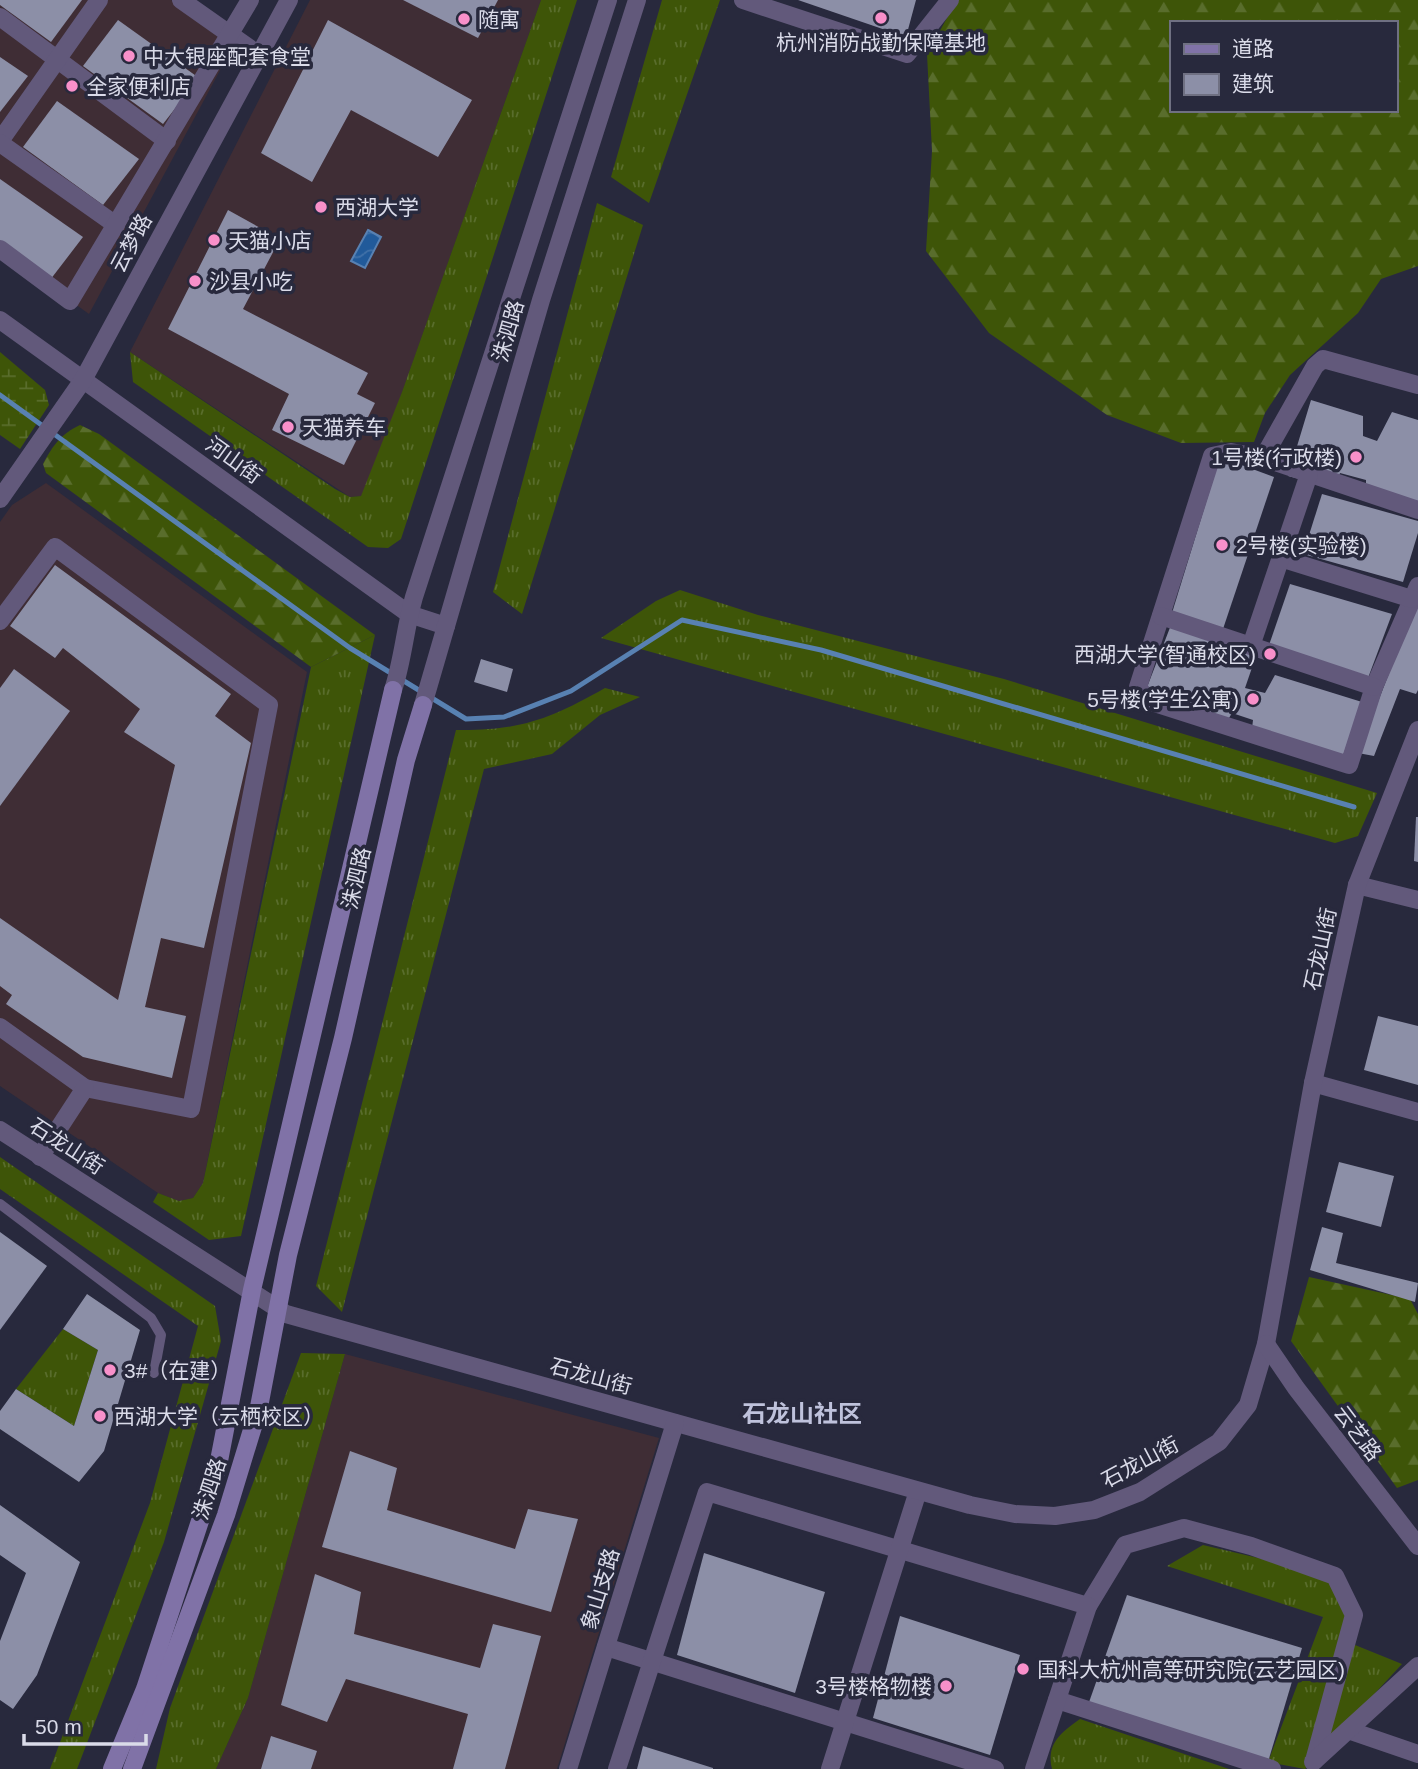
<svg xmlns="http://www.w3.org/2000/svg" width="1418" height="1769" viewBox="0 0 1418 1769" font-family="Arial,'Noto Sans SC',sans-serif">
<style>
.commercial{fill:#3f2d35}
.grass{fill:url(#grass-tufts)}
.forest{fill:url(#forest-firs);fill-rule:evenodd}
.wetland{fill:url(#wetland-marsh)}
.water{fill:url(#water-waves);stroke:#5881b2;stroke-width:2}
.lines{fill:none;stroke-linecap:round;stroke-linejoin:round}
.stream{stroke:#5881b2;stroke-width:5}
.building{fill:#8c8fa7}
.service{stroke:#62597b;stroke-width:10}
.minor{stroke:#62597b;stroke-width:18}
.tertiary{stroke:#62597b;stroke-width:18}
.secondary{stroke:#8072a7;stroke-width:18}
.poi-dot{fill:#f890ca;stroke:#28293d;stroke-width:2.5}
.labels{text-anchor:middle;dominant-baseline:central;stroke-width:7;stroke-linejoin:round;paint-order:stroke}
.poi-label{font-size:21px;fill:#dadbe9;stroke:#28293d;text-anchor:start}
.street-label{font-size:21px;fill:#dadbe9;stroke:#28293d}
.quarter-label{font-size:24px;font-weight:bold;fill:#bfc2dc;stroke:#28293d}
</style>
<defs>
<pattern id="grass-tufts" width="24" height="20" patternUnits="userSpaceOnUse" patternTransform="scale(1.75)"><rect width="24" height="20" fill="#3e5508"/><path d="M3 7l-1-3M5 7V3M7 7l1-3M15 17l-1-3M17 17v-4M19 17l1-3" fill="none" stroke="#596d2c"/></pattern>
<pattern id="forest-firs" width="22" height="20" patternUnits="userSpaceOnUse" patternTransform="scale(1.75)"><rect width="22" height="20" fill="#3e5508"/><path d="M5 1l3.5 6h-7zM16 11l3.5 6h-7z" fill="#596d2c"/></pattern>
<pattern id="wetland-marsh" width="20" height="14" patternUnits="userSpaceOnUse" patternTransform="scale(1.75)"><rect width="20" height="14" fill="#3e5508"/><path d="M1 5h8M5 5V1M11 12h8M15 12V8" fill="none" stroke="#596d2c"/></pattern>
<pattern id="water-waves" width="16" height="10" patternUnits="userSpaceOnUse" patternTransform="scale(1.75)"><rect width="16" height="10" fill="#215a9a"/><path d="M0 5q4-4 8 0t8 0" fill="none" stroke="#4171a8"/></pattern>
</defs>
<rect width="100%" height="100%" fill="#28293d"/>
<g class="commercial">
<path d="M0 0H171L216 31 224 63 89 314 0 250Z"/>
<path d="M310 0H541L371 480 361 496 350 497 130 352Z"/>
<path d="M46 483 307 672 203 1183 193 1198 179 1201 158 1193 0 1086V522L12 505Z"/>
<path d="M345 1354 659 1438 557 1769H216L248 1698Z"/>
</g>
<g class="grass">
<path d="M541 0H577L401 539 388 548 368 547 133 382 130 352 335 489 350 497 361 496 402 392Z"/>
<path d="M662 0H720L649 203 611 177Z"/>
<path d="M597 203 643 225 522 614 493 592Z"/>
<path d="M680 590 758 615 1004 679 1377 793 1358 836 1335 843 601 638 656 601Z"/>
<path d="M375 635 241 1236 209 1240 153 1202 158 1193 179 1201 193 1198 203 1183 311 667Z"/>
<path d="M605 688 640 697 600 715 552 754 484 769 342 1312 316 1286 456 730C520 731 550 719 605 688Z"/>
<path d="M0 1157 215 1306 221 1341 164 1542 77 1769H50L150 1503 198 1326 0 1189Z"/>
<path d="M63 1329 98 1350 74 1426 16 1389Z"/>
<path d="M301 1353 345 1354 248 1698 216 1769H156L170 1708Z"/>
<path d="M1203 1545 1335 1576 1354 1615 1355 1645 1402 1664 1305 1769 1268 1762 1323 1617 1167 1566Z"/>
<path d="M1080 1719 1229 1769H1052C1046 1743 1061 1733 1080 1719Z"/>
</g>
<g class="forest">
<path d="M957 0H1418V266L1381 279 1358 313 1290 375 1265 413 1254 442 1181 443 1107 415 989 333 926 251 932 151 927 54ZM1171 23H1395V110H1171Z"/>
<path d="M80 425 99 434 375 635 311 667 46 473 43 464C53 445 61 434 80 425Z"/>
<path d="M1309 1277 1410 1299 1418 1314V1480L1397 1488 1291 1341Z"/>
</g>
<path class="wetland" d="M0 352 45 390 49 405 20 449 0 435Z"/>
<path class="water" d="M368 230 381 237 365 268 351 261Z"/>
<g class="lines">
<path class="stream" d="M0 395 350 648 466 719 504 717 571 691 682 620 821 650 1354 807"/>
</g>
<g class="building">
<path d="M0 0H82L51 42 0 5Z"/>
<path d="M403 0H498L478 38Z"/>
<path d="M798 0H916L906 37Z"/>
<path d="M118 20 199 78 163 124 83 66Z"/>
<path d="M328 20 472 100 438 157 351 110 312 182 261 153Z"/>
<path d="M0 57 28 76 0 112Z"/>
<path d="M57 101 139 159 103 205 23 147Z"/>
<path d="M0 179 83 237 47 284 0 250Z"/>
<path d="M228 210 280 239 243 309 368 373 357 394 375 403 344 465 272 430 289 394 168 329Z"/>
<path d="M1311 400 1363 416V436L1377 441 1392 412 1418 420V501L1366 492V480L1340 473 1335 488 1288 476Z"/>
<path d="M1220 457 1274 477 1223 629 1172 613Z"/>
<path d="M1322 494 1418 521V533L1403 582 1303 554Z"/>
<path d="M55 565 231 694 215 716 251 743 204 948 161 938 145 1007 186 1016 172 1078 83 1057 6 1004 12 995 0 986V918L118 1000 175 765 124 732 140 709 63 648 55 658 10 626Z"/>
<path d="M1290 584 1392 614 1368 678 1268 648Z"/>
<path d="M1418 599V690L1416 694 1400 689 1374 756 1358 753Z"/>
<path d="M1171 625 1256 656 1245 688 1265 693 1275 675 1362 702 1339 767 1251 737 1253 720 1232 713 1226 723 1144 695Z"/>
<path d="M481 659 513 669 507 692 474 682Z"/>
<path d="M14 669 70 711 0 806V688Z"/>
<path d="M1416 817H1418V862L1414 861Z"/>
<path d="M1378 1016 1418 1026V1085L1364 1070Z"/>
<path d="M1339 1162 1394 1176 1381 1227 1326 1212Z"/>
<path d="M1322 1227 1343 1233 1336 1263 1418 1283 1415 1302 1310 1270Z"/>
<path d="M0 1232 47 1266 0 1330Z"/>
<path d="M87 1294 140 1330 104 1451 79 1482 0 1429V1411L16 1389 74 1426 98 1350 63 1329Z"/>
<path d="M350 1451 397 1468 387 1510 515 1549 528 1509 578 1519 551 1612 322 1547Z"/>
<path d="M0 1505 80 1562 37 1675 13 1709 0 1700V1641L26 1573 0 1555Z"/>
<path d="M704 1553 825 1592 795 1693 677 1655Z"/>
<path d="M315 1574 361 1592 354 1634 480 1668 493 1624 541 1636 505 1769H453L468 1714 346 1679 327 1722 281 1705Z"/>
<path d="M1127 1595 1302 1648 1268 1762 1088 1705Z"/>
<path d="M900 1616 1020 1655 990 1755 873 1718Z"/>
<path d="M271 1736 317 1751 311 1769H261Z"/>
<path d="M643 1746 713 1768V1769H637Z"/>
</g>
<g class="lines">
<path class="service" d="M0 1204 151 1318 161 1335 154 1373"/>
<g class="minor">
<path d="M181 0 259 55"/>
<path d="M743 0 907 54 950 0"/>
<path d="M0 17 167 141"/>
<path d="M0 141 99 0"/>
<path d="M0 143 116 225"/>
<path d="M0 249 70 301 250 0"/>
<path d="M1418 385 1323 359 1315 366 1263 458 1231 452 1212 456 1138 687 1148 701 1349 765 1374 687 1418 586"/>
<path d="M1263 458 1418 510"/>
<path d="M1280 558 1412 599"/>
<path d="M1161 616 1374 687"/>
<path d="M0 621 55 547 269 705 191 1109 85 1088 0 1027"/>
<path d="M1251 646 1309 474"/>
<path d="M40 1157 85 1088"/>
<path d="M1088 1606 1125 1545 1184 1528 1251 1546 1335 1576 1354 1615 1314 1761"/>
<path d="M606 1647 995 1769"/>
<path d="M1057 1700 1272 1769"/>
<path d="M1348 1730 1418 1754"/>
<path d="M1313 1762 1418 1666"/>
<path d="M617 1769 707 1492 1088 1606 1034 1769"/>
<path d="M830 1769 918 1491"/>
</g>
<g class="tertiary">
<path d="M0 320 409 614 446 626"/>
<path d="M0 499 83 380 289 0"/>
<path d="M393 690C403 660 405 628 414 597 477 398 542 199 608 0"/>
<path d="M423 705 541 300 637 0"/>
<path d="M1357 885 1418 900"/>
<path d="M1313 1083 1418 1112"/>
<path d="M0 1130 286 1314 970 1505 1015 1514 1055 1516 1094 1510 1140 1492 1219 1442 1248 1405 1266 1344 1313 1083 1357 885 1418 730"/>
<path d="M1266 1344 1296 1388 1418 1546"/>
<path d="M568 1769 675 1423"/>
</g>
<g class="secondary">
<path d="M112 1769 145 1689 218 1466 252 1290 393 690"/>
<path d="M132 1769 226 1515 259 1407 288 1255 343 1038 406 760 423 705"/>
</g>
</g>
<g class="poi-dot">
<circle cx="881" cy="18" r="7"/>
<circle cx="464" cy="19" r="7"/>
<circle cx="129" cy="56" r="7"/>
<circle cx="72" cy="86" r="7"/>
<circle cx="321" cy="207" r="7"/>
<circle cx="214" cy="240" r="7"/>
<circle cx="195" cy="281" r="7"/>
<circle cx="288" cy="427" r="7"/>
<circle cx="1356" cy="457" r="7"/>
<circle cx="1222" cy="545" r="7"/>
<circle cx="1270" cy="654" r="7"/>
<circle cx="1253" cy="699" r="7"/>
<circle cx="110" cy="1370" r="7"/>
<circle cx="100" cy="1416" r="7"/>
<circle cx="1023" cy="1669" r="7"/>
<circle cx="946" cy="1686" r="7"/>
</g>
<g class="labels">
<g class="poi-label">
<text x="478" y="19">随寓</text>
<text x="881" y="42" text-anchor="middle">杭州消防战勤保障基地</text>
<text x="143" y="56">中大银座配套食堂</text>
<text x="86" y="86">全家便利店</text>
<text x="335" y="207">西湖大学</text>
<text x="228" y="240">天猫小店</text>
<text x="209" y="281">沙县小吃</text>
<text x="302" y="427">天猫养车</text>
<text x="1342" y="457" text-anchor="end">1号楼(行政楼)</text>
<text x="1236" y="545">2号楼(实验楼)</text>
<text x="1256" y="654" text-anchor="end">西湖大学(智通校区)</text>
<text x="1239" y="699" text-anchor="end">5号楼(学生公寓)</text>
<text x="124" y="1370">3#（在建）</text>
<text x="114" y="1416">西湖大学（云栖校区）</text>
<text x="1037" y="1669">国科大杭州高等研究院(云艺园区)</text>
<text x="932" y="1686" text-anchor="end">3号楼格物楼</text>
</g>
<g class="street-label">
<text transform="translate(131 243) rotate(-62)">云梦路</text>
<text transform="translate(508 331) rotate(-74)">洙泗路</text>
<text transform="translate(234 460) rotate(36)">河山街</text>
<text transform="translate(356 878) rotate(-77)">洙泗路</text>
<text transform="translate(1320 949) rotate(-78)">石龙山街</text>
<text transform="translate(67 1146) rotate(33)">石龙山街</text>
<text transform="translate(591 1376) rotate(15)">石龙山街</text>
<text transform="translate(1358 1433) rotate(53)">云艺路</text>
<text transform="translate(1140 1462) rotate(-28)">石龙山街</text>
<text transform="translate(209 1489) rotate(-72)">洙泗路</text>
<text transform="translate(600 1589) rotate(-73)">象山支路</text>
</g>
<g class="quarter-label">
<text x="802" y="1413">石龙山社区</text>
</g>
</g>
<rect x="1170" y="21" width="228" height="91" fill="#28293d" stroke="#6f7082" stroke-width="2"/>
<rect x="1184" y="44" width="35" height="10" fill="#8072a7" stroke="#6f7082" stroke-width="2"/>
<text x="1232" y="56" font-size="21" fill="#dadbe9">道路</text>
<rect x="1184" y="74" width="35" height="21" fill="#8c8fa7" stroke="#6f7082" stroke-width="2"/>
<text x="1232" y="91" font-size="21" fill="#dadbe9">建筑</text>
<path d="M24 1734v10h122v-10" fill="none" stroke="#dadbe9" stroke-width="3.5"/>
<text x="35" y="1734" font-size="21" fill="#dadbe9" stroke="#28293d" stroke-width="5" paint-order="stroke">50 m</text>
</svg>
